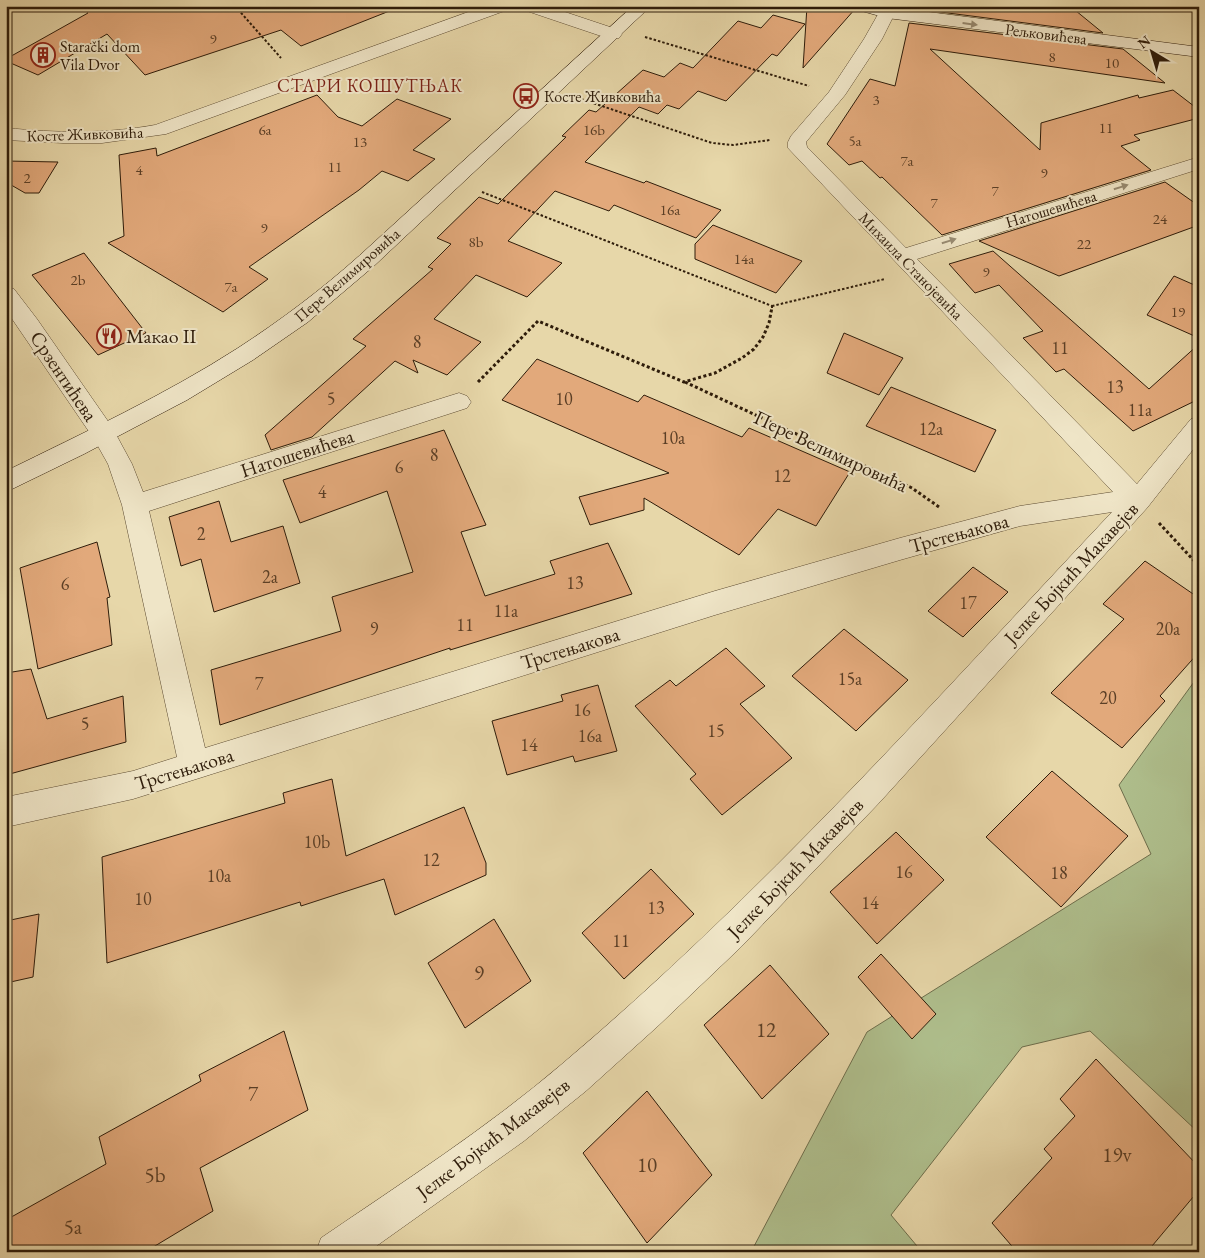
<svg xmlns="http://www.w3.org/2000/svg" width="1205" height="1258" viewBox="0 0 1205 1258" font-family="'EB Garamond',serif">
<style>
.green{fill:#afbf8d;stroke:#6e6e4c}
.building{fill:#e2a97b;stroke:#2e1c0a}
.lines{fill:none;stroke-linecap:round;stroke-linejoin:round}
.street-casing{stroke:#5c4b32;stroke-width:1}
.secondary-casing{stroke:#2e1c0a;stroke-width:1}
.path-far1{stroke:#2e1c0a;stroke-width:2;stroke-dasharray:2.5 2;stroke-linecap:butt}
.path{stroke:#2e1c0a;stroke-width:3;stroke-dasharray:3 2.5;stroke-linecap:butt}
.street{fill:#efe5c7;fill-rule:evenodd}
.secondary{fill:#efe5c7;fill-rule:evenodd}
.oneway{fill:#988b72}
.labels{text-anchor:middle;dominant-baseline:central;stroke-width:4;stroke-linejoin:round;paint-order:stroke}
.far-number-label{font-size:15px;fill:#5b3f26}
.far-street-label{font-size:16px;fill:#2e1c0a;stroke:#efe5c7}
.far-poi-label{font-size:16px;fill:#2e1c0a;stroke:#efe5c7;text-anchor:start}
.far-neighbourhood-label{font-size:18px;letter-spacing:1px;fill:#7a1f14;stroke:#efe5c7}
.number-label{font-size:18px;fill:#5b3f26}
.poi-label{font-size:20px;fill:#2e1c0a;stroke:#efe5c7;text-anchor:start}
.street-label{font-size:20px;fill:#2e1c0a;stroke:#efe5c7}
.near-number-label{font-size:21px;fill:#5b3f26}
</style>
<rect width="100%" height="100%" fill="#e7d7a9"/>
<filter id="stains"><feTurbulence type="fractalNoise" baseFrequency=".004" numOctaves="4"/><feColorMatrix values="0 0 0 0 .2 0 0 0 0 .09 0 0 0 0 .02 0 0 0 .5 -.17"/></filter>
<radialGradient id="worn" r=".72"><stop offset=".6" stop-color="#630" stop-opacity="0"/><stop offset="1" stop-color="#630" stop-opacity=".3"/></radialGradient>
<path class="green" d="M1199 675V1133L1090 1031 1022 1047 891 1215 922 1252H751L867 1032 1151 854 1119 785Z"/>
<g class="building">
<path d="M81 6H397V8L301 46 281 30 145 75 107 34 38 75 6 61V59L88 13Z"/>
<path d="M807 6H854L855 9 803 68Z"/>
<path d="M918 6H1070L1103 33 917 9Z"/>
<path d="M773 15 805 24 777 56 772 54 726 101 698 91 679 109 667 105 658 114 639 107 585 162 644 183 646 181 721 210 696 238 614 205 609 211 555 191 508 241 562 263 527 297 476 275 434 319 481 342 447 375 413 360 418 373 395 361 312 437 271 450 265 435 366 346 353 339 433 269 428 267 451 244 437 238 479 197 498 204 566 137 562 136 589 110 596 112 643 70 664 77 680 63 693 68 738 21 761 28Z"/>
<path d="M909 23 1123 49 1165 83 930 49 1040 150 1041 123 1138 95 1139 98 1173 90 1199 110V118L1134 135 1140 140 1121 146 1151 170 942 235 882 177 880 178 862 161 849 165 827 144 870 79 895 86Z"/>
<path d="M317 95 338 117 362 126 397 99 451 119 413 150 435 159 408 181 382 171 359 190 249 267 268 279 223 312 108 243 124 236 119 155 156 148 157 156Z"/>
<path d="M6 161 58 162 39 193H25L6 182Z"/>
<path d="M1165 182 1199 206V225L1059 276 979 241Z"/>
<path d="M713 225 802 261 776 293 695 259V244Z"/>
<path d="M993 251 1149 389 1199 344V399L1133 431 1064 369 1056 372 1023 338 1043 331 999 285 975 293 949 264Z"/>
<path d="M84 253 146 333 98 355 32 275Z"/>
<path d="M1174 276 1199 287V338L1147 315Z"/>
<path d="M844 333 903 358 879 395 827 373Z"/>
<path d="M537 359 638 402 644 395 742 437 749 428 850 472 816 526 778 509 739 555 644 498V510L590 525 579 497 669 473 502 400Z"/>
<path d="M891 387 996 430 975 472 866 426Z"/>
<path d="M444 430 486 525 461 532 485 596 555 574 550 561 608 543 632 594 450 650V648L220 725 211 670 341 631 332 597 413 572 387 491 300 523 283 480Z"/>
<path d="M219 501 231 542 283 526 300 583 214 612 201 559 181 566 169 517Z"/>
<path d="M97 542 110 597 107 598 112 645 38 669 20 568Z"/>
<path d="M1145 561 1199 598V652L1160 696 1165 701 1122 748 1051 693 1124 619 1103 604Z"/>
<path d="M973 567 1008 592 963 637 928 611Z"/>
<path d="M844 629 908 680 856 731 792 676Z"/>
<path d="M726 648 765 686 740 704 792 758 722 815 690 779 696 774 635 706 670 680 676 686Z"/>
<path d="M31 669 47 719 123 696 126 742 6 775V673Z"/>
<path d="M598 685 617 751 575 762 573 756 507 775 492 721 563 701 561 695Z"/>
<path d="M1052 771 1128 836 1061 907 986 837Z"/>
<path d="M332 779 346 856 464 807 486 863V875L395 915 384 879 301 906 300 902 107 963 102 857 285 803 283 793Z"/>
<path d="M896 832 944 880 877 944 830 892Z"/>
<path d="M651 869 694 914 624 979 582 933Z"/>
<path d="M39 914 33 977 6 983V921Z"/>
<path d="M494 919 531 981 465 1028 428 963Z"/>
<path d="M881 954 936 1014 912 1039 858 977Z"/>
<path d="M770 965 829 1034 762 1099 704 1025Z"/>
<path d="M284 1031 308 1110 200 1168 213 1211 145 1252H6V1220L106 1164 99 1137 201 1081 199 1075Z"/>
<path d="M1096 1059 1199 1167V1190L1147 1252H1017L992 1223 1052 1158 1044 1149 1075 1116 1060 1099Z"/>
<path d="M647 1091 712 1175 647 1243 583 1153Z"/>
</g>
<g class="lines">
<defs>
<g id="street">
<path d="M485 6H509L507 10 166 134 102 143H63L6 140V128C56 133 106 134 155 125Z"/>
<path d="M522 6H547L619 30 622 34 619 38H607L524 10Z"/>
<path d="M887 8 893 9 895 13 882 39 845 95 806 142 807 147 906 248 1199 157V169L917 259 1137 484 1191 419 1199 416V442L1147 508 879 803 741 947 658 1026 586 1091 524 1141 368 1252H316L321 1238C403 1182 487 1128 562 1064 761 896 934 701 1112 512L1020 526 900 560 715 615 133 799 6 827V797L133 771 177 757 122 505 108 464 94 439 6 310V287L14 289 37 319 112 427 132 464 143 492 459 393 467 396 471 402 467 408 149 511 205 748 715 591 900 538 1020 506 1113 492 788 148V142L791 136 829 92 864 39 881 9Z"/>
</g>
<g id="secondary">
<path d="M633 6H651L374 266 308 322 253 360 187 400 84 454 6 492V471C85 432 165 395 238 348 281 320 321 290 359 256Z"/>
<path d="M856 6H882L1199 47V57L887 18 858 10Z"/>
</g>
</defs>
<use href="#street" class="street-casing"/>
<use href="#secondary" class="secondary-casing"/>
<g class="path-far1">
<path d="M235 6 281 58"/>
<path d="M645 37 809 86"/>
<path d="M581 99 712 143 733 145 770 140"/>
<path d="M482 192 772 306"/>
<path d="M772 306 885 279"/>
<path d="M772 308V306"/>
</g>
<g class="path">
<path d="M478 382 538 321 684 382 715 373 742 358 754 349 763 337 769 323 772 307"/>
<path d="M685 382 912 488 939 507"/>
<path d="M1159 523 1199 566"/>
</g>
<use href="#street" class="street"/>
<use href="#secondary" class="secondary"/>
</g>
<defs><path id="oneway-solid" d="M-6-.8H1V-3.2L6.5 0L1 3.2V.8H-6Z" transform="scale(1.25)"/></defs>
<g class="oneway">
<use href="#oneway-solid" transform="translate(970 24) rotate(7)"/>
<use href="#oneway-solid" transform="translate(1121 187) rotate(-17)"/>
<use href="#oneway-solid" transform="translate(949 241) rotate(-17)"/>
</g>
<defs>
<symbol id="building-ring" viewBox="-11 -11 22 22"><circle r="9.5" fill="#efe5c7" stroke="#8f2418" stroke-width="1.5"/><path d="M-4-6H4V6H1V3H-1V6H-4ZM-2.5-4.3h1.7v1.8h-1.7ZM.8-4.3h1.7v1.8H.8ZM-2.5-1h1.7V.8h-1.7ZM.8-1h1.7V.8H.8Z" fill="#8f2418"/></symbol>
<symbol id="bus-ring" viewBox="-11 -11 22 22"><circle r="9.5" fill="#efe5c7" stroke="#8f2418" stroke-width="1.5"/><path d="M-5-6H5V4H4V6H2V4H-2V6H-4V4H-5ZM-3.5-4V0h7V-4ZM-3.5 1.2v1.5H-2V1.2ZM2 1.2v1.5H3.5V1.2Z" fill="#8f2418"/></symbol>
<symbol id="restaurant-ring" viewBox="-11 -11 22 22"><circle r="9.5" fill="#efe5c7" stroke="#8f2418" stroke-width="1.5"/><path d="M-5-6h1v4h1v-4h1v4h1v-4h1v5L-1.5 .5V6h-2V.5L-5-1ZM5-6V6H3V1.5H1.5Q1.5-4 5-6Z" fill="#8f2418"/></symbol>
</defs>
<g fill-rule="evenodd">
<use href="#building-ring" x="29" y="41" width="28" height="28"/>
<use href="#bus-ring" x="512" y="82" width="28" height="28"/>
<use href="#restaurant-ring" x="95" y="322" width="28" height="28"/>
</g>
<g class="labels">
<g class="far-number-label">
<text x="213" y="38">9</text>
<text x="1052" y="56">8</text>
<text x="1112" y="62">10</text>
<text x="876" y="99">3</text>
<text x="1106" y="127">11</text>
<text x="265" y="129">6a</text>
<text x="594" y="129">16b</text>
<text x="855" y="140">5a</text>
<text x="360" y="141">13</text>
<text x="907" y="160">7a</text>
<text x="335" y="166">11</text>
<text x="139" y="169">4</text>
<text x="1044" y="172">9</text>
<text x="27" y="177">2</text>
<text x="995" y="190">7</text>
<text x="934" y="202">7</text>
<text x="670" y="209">16a</text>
<text x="1160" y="218">24</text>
<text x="264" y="227">9</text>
<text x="476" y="241">8b</text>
<text x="1084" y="243">22</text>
<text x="744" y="258">14a</text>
<text x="986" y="271">9</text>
<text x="78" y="279">2b</text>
<text x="231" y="286">7a</text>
<text x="1178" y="311">19</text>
</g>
<g class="far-street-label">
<text transform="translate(1046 34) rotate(7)">Рељковићева</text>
<text transform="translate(85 134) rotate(-2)">Косте Живковића</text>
<text transform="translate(1051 209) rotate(-17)">Натошевићева</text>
<text transform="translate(911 266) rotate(46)">Михаила Станојевића</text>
<text transform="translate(347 275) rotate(-41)">Пере Велимировића</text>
</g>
<g class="far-poi-label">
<text x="60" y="46">Starački dom<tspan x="60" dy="18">Vila Dvor</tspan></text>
<text x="544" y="96">Косте Живковића</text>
</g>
<g class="far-neighbourhood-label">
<text x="370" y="85">СТАРИ КОШУТЊАК</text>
</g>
<g class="number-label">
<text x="417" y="341">8</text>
<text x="1060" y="347">11</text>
<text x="1115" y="386">13</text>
<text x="331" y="398">5</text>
<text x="564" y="398">10</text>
<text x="1140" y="409">11a</text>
<text x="931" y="428">12a</text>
<text x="673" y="437">10a</text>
<text x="434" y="454">8</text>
<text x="399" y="466">6</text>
<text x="782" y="475">12</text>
<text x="322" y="491">4</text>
<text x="201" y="533">2</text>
<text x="270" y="576">2а</text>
<text x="575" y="582">13</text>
<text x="65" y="583">6</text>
<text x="968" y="602">17</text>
<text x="506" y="610">11a</text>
<text x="465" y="624">11</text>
<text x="374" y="628">9</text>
<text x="1168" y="628">20a</text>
<text x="850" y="678">15a</text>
<text x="259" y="683">7</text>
<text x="1108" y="697">20</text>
<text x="582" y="709">16</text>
<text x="85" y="723">5</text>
<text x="716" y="730">15</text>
<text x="590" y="735">16a</text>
<text x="529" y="744">14</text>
<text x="317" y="841">10b</text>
<text x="431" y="859">12</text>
<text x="904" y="871">16</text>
<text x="1059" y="872">18</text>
<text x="219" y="875">10a</text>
<text x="143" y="898">10</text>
<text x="870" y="902">14</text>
<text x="656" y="907">13</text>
<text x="621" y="940">11</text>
</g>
<g class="poi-label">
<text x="126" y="336">Макао II</text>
</g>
<g class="street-label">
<text transform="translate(64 376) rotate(56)">Срзентићева</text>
<text transform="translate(831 451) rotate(25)">Пере Велимировића</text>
<text transform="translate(297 453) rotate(-18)">Натошевићева</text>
<text transform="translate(959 533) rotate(-15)">Трстењакова</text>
<text transform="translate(1071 573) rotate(-47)">Јелке Бојкић Макавејев</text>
<text transform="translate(570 648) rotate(-17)">Трстењакова</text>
<text transform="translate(184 769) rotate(-17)">Трстењакова</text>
<text transform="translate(795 868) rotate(-46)">Јелке Бојкић Макавејев</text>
<text transform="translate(493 1138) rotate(-37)">Јелке Бојкић Макавејев</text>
</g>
<g class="near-number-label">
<text x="479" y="972">9</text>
<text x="766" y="1029">12</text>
<text x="253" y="1093">7</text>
<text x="1117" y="1154">19v</text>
<text x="647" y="1164">10</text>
<text x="155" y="1174">5b</text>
<text x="73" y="1226">5a</text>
</g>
</g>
<rect width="1205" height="1258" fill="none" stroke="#e7d7a9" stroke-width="25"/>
<rect x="8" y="8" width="1190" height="1243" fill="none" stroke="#2e1c0a" stroke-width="2.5"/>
<rect x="12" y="12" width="1180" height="1233" fill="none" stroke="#2e1c0a"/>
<g transform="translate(1152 52) rotate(322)" stroke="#efe5c7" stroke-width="4" paint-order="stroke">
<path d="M0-4L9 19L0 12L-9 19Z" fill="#2e1c0a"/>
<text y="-8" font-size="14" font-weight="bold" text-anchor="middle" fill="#2e1c0a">N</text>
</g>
<rect width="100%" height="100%" filter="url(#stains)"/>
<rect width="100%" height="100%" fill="url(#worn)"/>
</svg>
